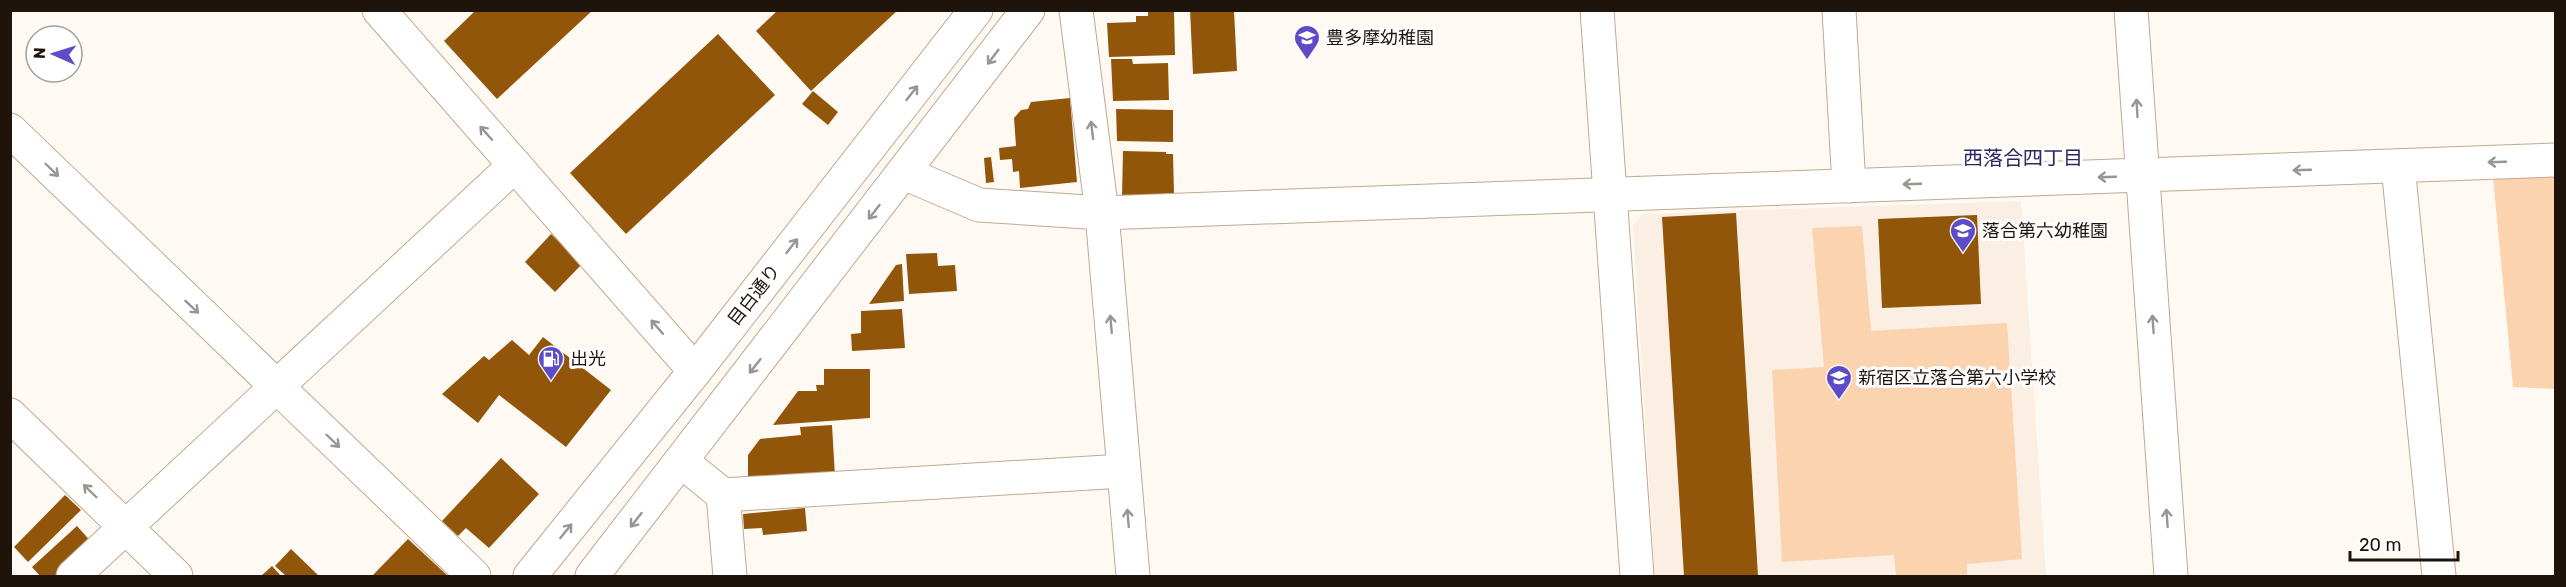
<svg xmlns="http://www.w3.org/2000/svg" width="2566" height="587" viewBox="0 0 2566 587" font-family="Rubik,'Noto Sans JP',sans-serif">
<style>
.built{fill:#fbeee2}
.green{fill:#fcd3af}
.building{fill:#91560a}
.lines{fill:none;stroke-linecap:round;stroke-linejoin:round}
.minor-casing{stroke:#c2a891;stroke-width:35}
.major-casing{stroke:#c2a891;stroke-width:35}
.minor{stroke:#fff;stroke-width:33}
.major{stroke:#fff;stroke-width:33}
.oneway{stroke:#9a9592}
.labels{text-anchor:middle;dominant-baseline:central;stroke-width:6;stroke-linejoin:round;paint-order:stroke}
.poi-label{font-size:18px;fill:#1e140c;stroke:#fff;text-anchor:start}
.street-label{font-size:18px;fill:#1e140c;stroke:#fff}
.neighbourhood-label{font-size:20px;fill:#2d2761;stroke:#fff}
</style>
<rect width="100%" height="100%" fill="#fff9f4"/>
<path class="built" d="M2021 201 2046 576H1655L1633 225 1643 214Z"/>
<g class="green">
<path d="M2555 174V398L2554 389 2513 387 2493 178Z"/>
<path d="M1862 226 1871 331 2007 323 2022 559 1967 564V576H1896L1894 555 1782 562 1772 370 1824 367 1812 228Z"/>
</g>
<g class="building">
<path d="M476 10H593L497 99 444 41Z"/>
<path d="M778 10H898L811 91 756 31Z"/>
<path d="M1148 10H1174L1175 55 1109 57 1107 23 1136 22V16H1148Z"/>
<path d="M1190 10H1234L1237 71 1193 74Z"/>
<path d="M718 34 775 95 626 234 570 173Z"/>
<path d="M1111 59H1132L1133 64 1168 63 1169 100 1113 101Z"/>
<path d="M813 91 838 112 828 125 802 104Z"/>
<path d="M1070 98 1077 182 1020 188 1019 171 1013 172 1012 159 1000 160 999 148 1016 146 1014 118 1021 110 1028 109 1031 102Z"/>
<path d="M1116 109 1173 110V142L1117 141Z"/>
<path d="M1123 151 1166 152V154H1173L1174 193H1166L1167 198 1122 197Z"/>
<path d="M991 157 994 182 986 183 984 158Z"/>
<path d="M1736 213 1758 576H1684L1662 217Z"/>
<path d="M1977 215 1981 304 1882 308 1878 219Z"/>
<path d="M551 234 582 264 555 292 525 262Z"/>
<path d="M937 253 938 266 955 265 957 291 909 294 906 254Z"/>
<path d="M902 264 904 301 869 304 896 265Z"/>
<path d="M902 309 905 348 852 351 851 334 861 333V311Z"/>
<path d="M543 337 611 390 566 447 499 395 478 423 442 394 484 356 489 360 512 340 529 355Z"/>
<path d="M824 369H870V418L773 425 798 391H817L816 385H824Z"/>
<path d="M832 425 835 476 748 482V455L760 439 801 435 800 427Z"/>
<path d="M501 458 539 494 489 548 466 528 458 536 442 521Z"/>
<path d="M65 495 81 510 28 562 14 547Z"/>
<path d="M805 508 807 531 763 535 762 528 744 529 743 514Z"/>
<path d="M77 526 94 545 59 576H40L32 567Z"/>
<path d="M408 539 448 576H372Z"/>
<path d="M291 549 319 576H286L275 566Z"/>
<path d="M272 566 281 576H261Z"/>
</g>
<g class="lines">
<defs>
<g id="minor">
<path d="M379 10 695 371"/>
<path d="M1076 10 1102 213 1133 576"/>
<path d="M1597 10 1637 576"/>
<path d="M1839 10 1849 186"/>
<path d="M2131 10 2171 576"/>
<path d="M10 130 474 576"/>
<path d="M2398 166 2439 576"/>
<path d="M904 173 979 205 1102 213 2556 160"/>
<path d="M10 415 176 576"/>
<path d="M681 461 723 495 730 576"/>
<path d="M723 495 1123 471"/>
<path d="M73 576 515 165"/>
</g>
<g id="major">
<path d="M530 576 695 371 976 10"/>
<path d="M592 576 1028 10"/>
</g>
</defs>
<use href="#minor" class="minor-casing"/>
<use href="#major" class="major-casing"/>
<use href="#minor" class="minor"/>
<use href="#major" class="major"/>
</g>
<defs><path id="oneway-shaft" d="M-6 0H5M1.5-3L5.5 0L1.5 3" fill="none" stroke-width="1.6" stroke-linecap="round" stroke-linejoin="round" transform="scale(1.5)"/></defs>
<g class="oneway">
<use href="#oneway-shaft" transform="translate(993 57) rotate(127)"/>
<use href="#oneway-shaft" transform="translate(912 93) rotate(-52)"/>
<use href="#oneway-shaft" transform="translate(2137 108) rotate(-93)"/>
<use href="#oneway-shaft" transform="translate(1092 130) rotate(-97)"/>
<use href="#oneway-shaft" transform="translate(486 133) rotate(-132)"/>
<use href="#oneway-shaft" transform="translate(2497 162) rotate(178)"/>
<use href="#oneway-shaft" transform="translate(52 170) rotate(44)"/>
<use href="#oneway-shaft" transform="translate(2302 170) rotate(178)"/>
<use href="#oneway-shaft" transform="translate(2107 177) rotate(178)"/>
<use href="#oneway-shaft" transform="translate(1912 184) rotate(178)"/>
<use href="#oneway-shaft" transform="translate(874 212) rotate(128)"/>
<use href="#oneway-shaft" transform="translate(792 246) rotate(-52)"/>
<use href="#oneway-shaft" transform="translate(192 307) rotate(43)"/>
<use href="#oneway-shaft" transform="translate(1111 324) rotate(-95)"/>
<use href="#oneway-shaft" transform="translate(2153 324) rotate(-94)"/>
<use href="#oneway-shaft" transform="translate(657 327) rotate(-131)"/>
<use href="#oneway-shaft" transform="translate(755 366) rotate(128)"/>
<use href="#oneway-shaft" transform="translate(333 441) rotate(44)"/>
<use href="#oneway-shaft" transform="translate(90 491) rotate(-136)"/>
<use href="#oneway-shaft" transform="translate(1128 518) rotate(-95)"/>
<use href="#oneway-shaft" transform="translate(2167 518) rotate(-94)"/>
<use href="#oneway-shaft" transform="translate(636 520) rotate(128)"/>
<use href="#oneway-shaft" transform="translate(566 531) rotate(-51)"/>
</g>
<defs>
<symbol id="school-pin" viewBox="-11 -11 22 30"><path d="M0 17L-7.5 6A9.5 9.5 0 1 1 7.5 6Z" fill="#5d4cc5" stroke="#fff"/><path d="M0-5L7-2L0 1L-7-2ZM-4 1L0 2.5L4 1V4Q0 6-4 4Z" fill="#fff"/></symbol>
<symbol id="fuel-pin" viewBox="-11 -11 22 30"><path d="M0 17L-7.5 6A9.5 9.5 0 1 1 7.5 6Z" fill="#5d4cc5" stroke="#fff"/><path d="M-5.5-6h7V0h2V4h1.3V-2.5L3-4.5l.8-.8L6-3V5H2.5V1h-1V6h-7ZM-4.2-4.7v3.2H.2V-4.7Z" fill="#fff"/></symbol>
</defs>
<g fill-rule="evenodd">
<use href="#school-pin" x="1292" y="23" width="30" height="40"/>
<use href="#school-pin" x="1948" y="216" width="30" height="40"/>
<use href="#fuel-pin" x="536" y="344" width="30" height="40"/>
<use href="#school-pin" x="1824" y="363" width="30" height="40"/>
</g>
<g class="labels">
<g class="poi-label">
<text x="1326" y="38">豊多摩幼稚園</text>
<text x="1982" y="231">落合第六幼稚園</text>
<text x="570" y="359">出光</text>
<text x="1858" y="378">新宿区立落合第六小学校</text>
</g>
<g class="street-label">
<text transform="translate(754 295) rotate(-52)">目白通り</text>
</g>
<g class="neighbourhood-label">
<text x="2023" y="158">西落合四丁目</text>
</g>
</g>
<rect width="2566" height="587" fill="none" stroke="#1e140c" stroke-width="24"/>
<g transform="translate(54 54) rotate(273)"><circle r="28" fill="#ffffff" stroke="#a5a19e" stroke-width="1.5"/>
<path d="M0-4.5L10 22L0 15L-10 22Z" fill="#5d4cc5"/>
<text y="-9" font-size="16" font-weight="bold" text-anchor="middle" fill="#1e140c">N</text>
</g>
<path d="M2350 551v9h108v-9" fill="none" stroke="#1e140c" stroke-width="3"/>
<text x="2359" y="551" font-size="18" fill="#1e140c" stroke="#ffffff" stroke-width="4.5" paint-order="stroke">20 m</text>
</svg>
